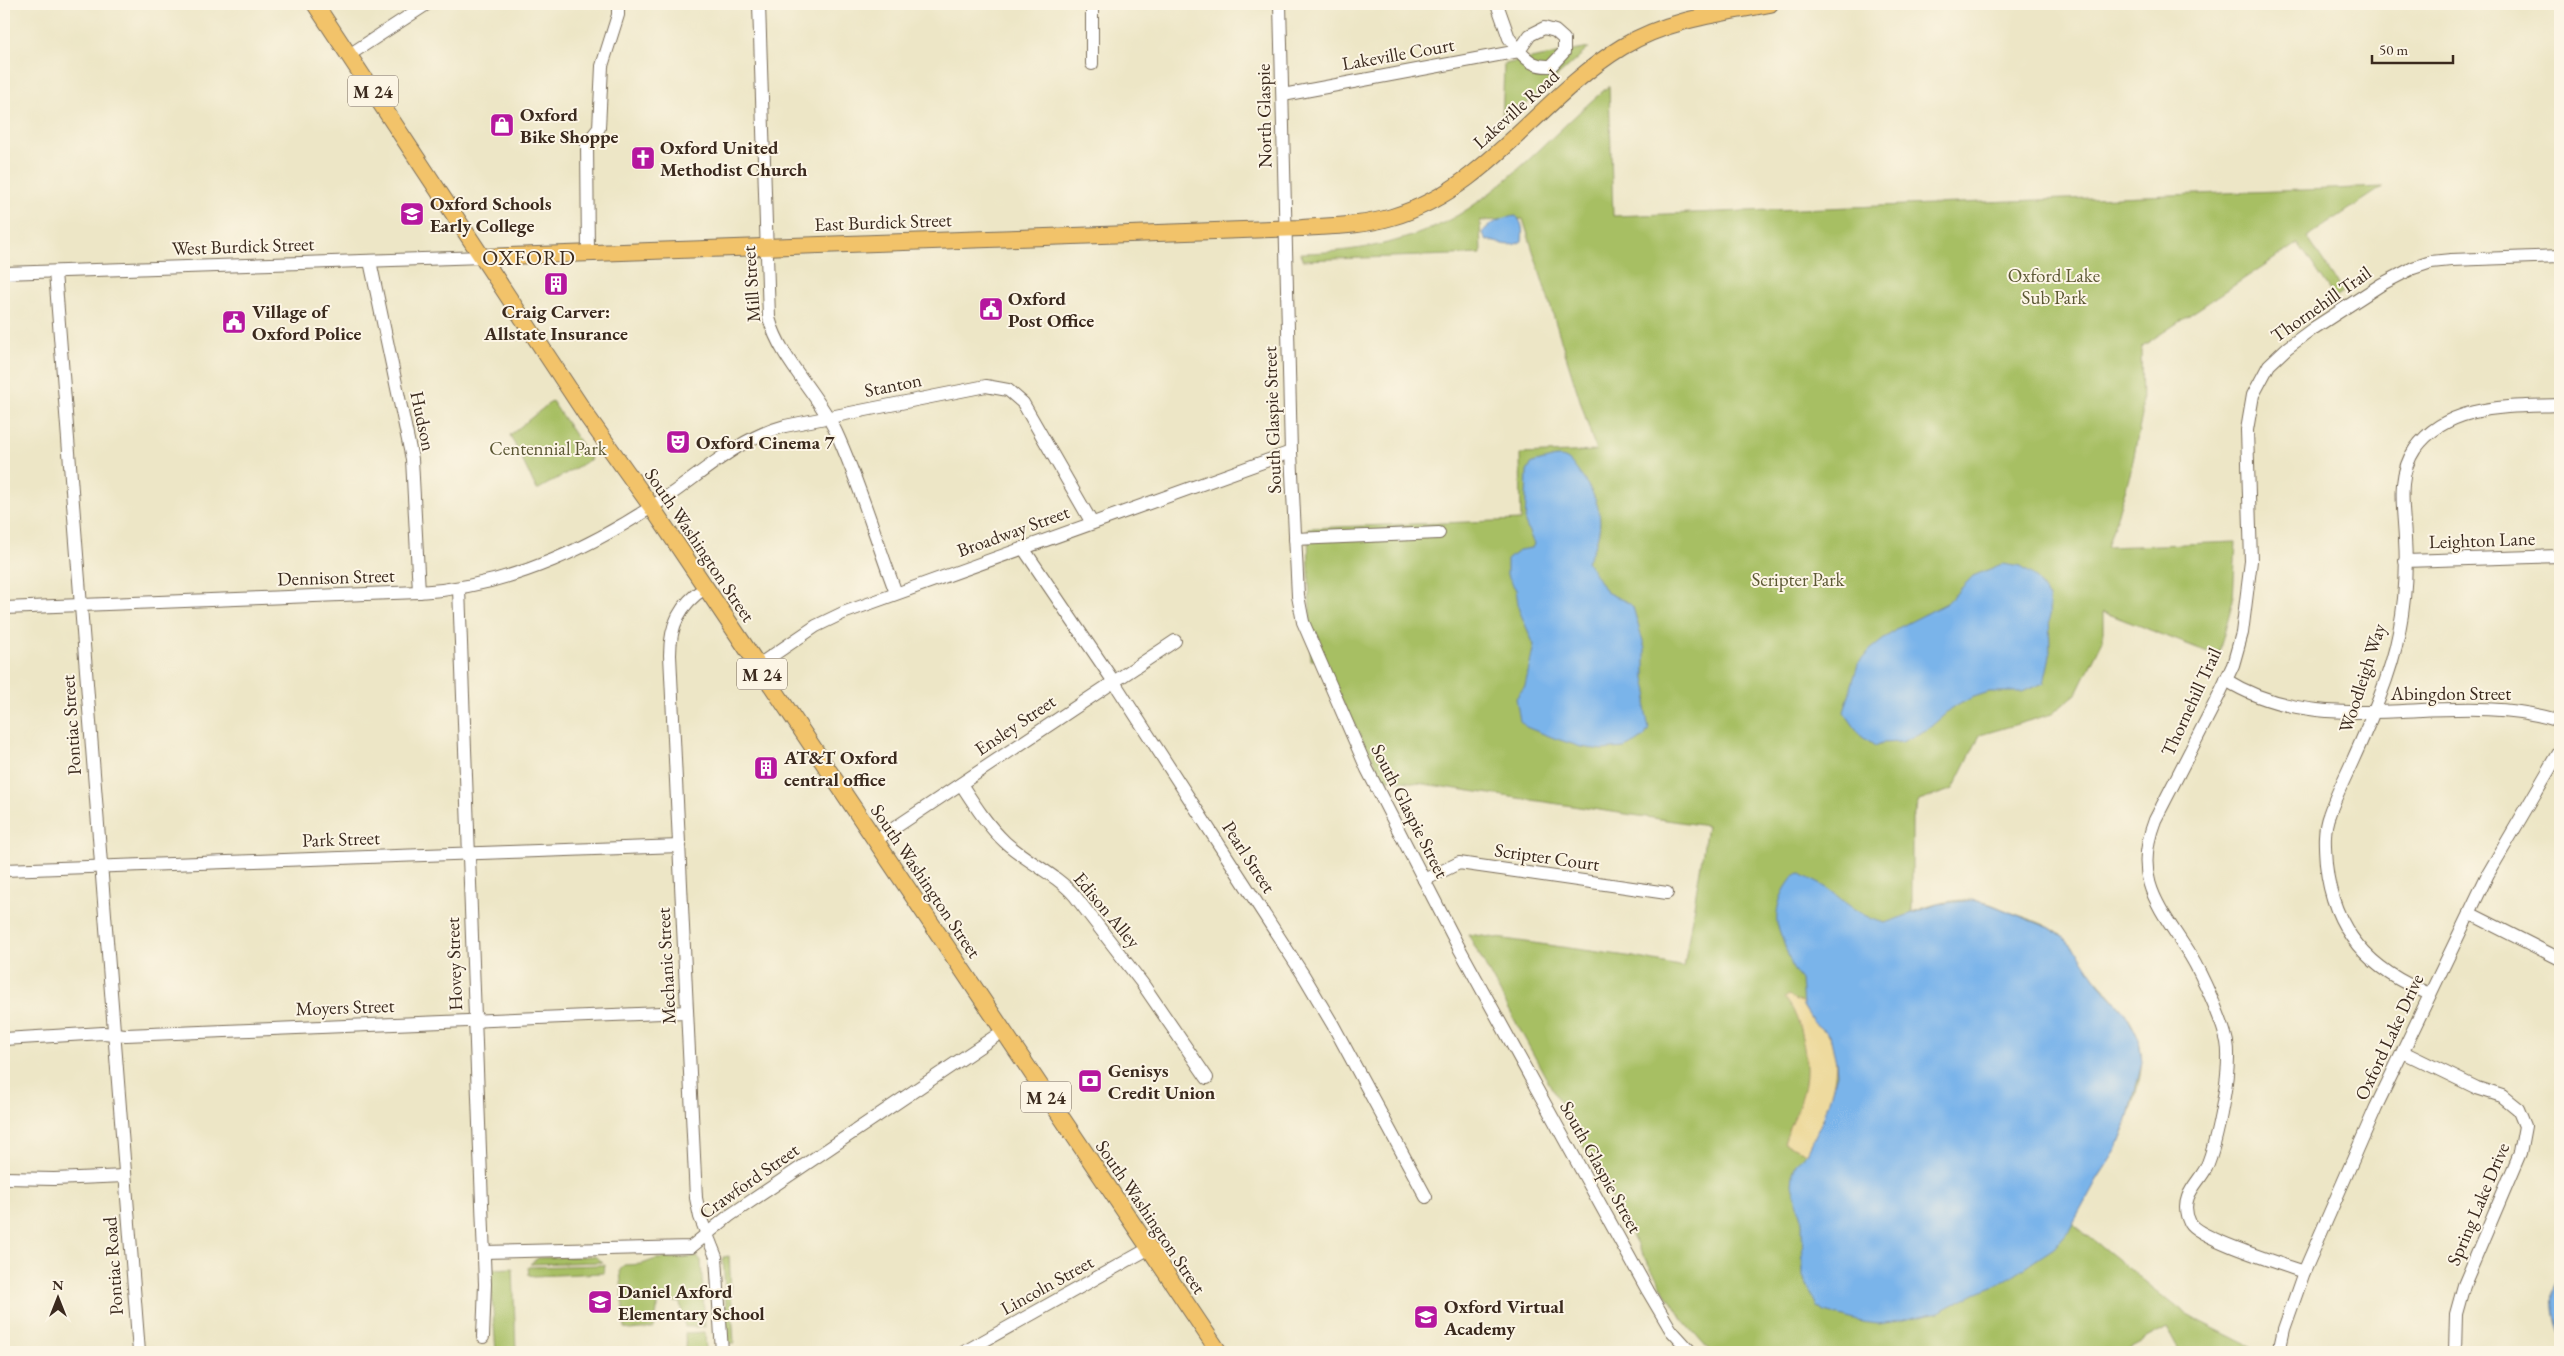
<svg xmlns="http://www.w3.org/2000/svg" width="2564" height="1356" viewBox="0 0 2564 1356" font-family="'EB Garamond',serif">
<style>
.green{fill:#a7bf64;stroke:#717441}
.sand{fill:#eeda9e;stroke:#94825e}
.water{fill:#7ab4ea;stroke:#5a6f84}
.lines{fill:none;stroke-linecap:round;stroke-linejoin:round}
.minor-casing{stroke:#796c59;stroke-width:14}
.major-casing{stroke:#796c59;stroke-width:18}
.minor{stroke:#fff;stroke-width:12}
.major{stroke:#f2c36a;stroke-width:16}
.labels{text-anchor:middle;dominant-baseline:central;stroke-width:4;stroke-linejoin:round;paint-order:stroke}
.shield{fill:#fcf5e5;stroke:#75675a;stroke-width:1}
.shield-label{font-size:18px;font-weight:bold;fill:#3b2a1e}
.street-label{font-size:19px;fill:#3b2a1e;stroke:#fcf5e5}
.poi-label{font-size:19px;font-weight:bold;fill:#3b2a1e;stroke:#fcf5e5;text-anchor:start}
.park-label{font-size:19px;fill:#5b5733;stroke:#fcf5e5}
.quarter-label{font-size:21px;letter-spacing:1px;fill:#3b2a1e;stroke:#fcf5e5}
</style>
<rect width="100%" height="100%" fill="#fcf5e5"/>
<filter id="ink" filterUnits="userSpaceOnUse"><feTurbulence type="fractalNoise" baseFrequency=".02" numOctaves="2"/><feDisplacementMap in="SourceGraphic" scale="10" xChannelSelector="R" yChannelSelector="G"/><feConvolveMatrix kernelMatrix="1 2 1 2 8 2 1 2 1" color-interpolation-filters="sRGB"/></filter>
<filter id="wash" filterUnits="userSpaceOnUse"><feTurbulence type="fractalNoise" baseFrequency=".0096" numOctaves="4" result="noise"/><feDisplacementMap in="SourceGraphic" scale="20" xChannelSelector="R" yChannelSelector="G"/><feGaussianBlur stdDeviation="1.12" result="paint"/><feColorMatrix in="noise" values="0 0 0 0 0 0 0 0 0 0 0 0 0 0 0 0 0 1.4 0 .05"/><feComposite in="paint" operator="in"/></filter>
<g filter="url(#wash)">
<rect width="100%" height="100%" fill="#ede6c6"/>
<g class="green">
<path d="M1589 48 1502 126 1504 64Z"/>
<path d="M1609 86 1613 216 2383 187 2307 237 2343 292 2335 297 2298 243 2141 347 2142 415 2130 475 2107 547 2236 542 2233 600 2218 656 2103 612V640L2077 693 2052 714 1980 735 1953 789 1919 801 1912 818V912C1937 903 1963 895 1990 904 1999 907 2008 912 2018 915 2035 921 2052 926 2065 939 2079 952 2087 970 2100 984 2122 1008 2145 1032 2141 1068 2140 1086 2124 1136 2115 1151 2101 1175 2082 1198 2072 1223L2187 1315 2261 1352H2180L2167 1328 2122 1352H1711L1682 1319 1638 1247 1468 934 1634 957 1684 967 1707 826 1383 778 1320 660H1311L1308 528 1521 520 1520 454 1596 451 1523 219 1480 221 1481 254 1302 260 1301 253C1364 252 1426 240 1478 202 1525 168 1564 123 1609 86Z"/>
<path d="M552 401 591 459 537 490 510 435Z"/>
<path d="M594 1256 603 1262 530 1264 538 1258Z"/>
<path d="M729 1256 734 1344 728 1343 723 1257Z"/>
<path d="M697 1257 701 1260 705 1327H685L680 1303 668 1300 658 1304 654 1328 630 1330 625 1328 620 1270 624 1265 642 1264 656 1259Z"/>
<path d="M599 1265H605L604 1273 534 1276 529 1275 528 1267Z"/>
<path d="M513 1268 516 1352H496L490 1269Z"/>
<path d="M705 1332 706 1352H686L685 1333Z"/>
</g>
<path class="sand" d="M1789 995 1795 1001 1802 1002C1806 1018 1823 1025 1830 1038 1847 1069 1822 1125 1807 1153L1784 1143C1800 1099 1813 1087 1802 1038 1799 1023 1795 1010 1785 998Z"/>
<g class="water">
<path d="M1516 216C1523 223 1523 230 1522 241 1510 249 1499 242 1486 240L1482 233C1489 223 1504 217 1516 216Z"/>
<path d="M1556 457C1569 456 1572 464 1579 473 1603 503 1607 528 1587 561L1606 592 1629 603 1633 607 1645 649V678L1648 692 1645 708 1649 729 1644 737 1635 743 1624 748 1602 750 1581 747 1554 738 1526 727 1520 721 1516 698 1525 686 1534 645 1519 610 1516 590 1507 575V560L1519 550 1532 548 1534 544 1525 523 1527 472 1532 463Z"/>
<path d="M2002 564 2021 567 2033 575 2049 598 2050 656 2044 683 2022 692H1989L1971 698 1951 709 1928 729 1902 742 1882 743 1875 746 1861 736 1844 712 1858 664 1870 650 1898 628 1947 603 1973 576Z"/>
<path d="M1801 874C1812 881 1825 885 1835 894 1848 906 1867 919 1885 923L1938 904 1973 900 1989 904 2050 928 2064 938 2079 954 2098 983 2124 1011 2139 1039 2142 1062 2128 1120 2117 1149 2098 1178 2070 1229 2054 1248 2001 1283 1977 1292 1939 1312 1899 1321 1878 1324 1862 1322 1825 1312 1817 1307 1803 1276 1802 1218 1792 1185 1793 1173 1796 1163 1807 1153 1823 1119 1837 1074 1836 1062 1830 1036 1813 1022 1803 1006 1801 980 1793 969 1777 924C1775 906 1783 888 1795 875Z"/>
<path d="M2560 1266V1334C2552 1314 2551 1287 2560 1266Z"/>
</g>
</g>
<g filter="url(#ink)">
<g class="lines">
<defs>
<g id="minor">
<path d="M759 4 769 318C781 361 817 392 836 432 860 484 876 540 896 593"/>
<path d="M1280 4 1291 452 1298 596 1303 622 1367 769 1458 946 1648 1291 1671 1330 1691 1352"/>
<path d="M349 55 427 4"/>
<path d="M1092 64V4"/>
<path d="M1283 95 1519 51C1529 62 1536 67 1551 66L1564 52V39L1555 31 1544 28 1530 35 1519 51 1509 38 1497 4"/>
<path d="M588 253 587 143 599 128 602 66 618 15V4"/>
<path d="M370 261 412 459 419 592"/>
<path d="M55 272 139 1352"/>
<path d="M4 273 483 257"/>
<path d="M1295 539 1439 533"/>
<path d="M1023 548 1114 682 1304 976 1333 1025 1426 1197"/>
<path d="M2405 561 2560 556"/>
<path d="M705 588C680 604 670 625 670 655L696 1198 700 1217 716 1257 722 1352"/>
<path d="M459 589 485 1284 483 1337"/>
<path d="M4 608 419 592C513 587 597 545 674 492 709 467 743 437 785 426L986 386 1008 390 1023 403 1092 523"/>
<path d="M757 666 816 626 843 613 1291 452"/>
<path d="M2226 680C2327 744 2452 686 2560 721"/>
<path d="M961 784C974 804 987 825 1005 842 1027 862 1056 874 1075 896L1142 983 1207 1078"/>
<path d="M875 841 1175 641"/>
<path d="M4 870 680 846"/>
<path d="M1424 880 1459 863 1667 893"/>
<path d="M2469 913 2560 959"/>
<path d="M2430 994C2370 971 2333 931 2326 864 2325 848 2323 831 2329 815 2335 797 2344 780 2352 762 2370 722 2391 675 2399 632 2405 602 2407 570 2405 539 2404 509 2396 477 2415 449 2448 403 2510 407 2560 405"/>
<path d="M4 1039 103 1033 126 1035 687 1012"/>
<path d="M2403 1052 2477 1088 2502 1096 2518 1109 2525 1126 2520 1153 2464 1285 2456 1314 2455 1352"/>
<path d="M4 1178 54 1179 125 1176"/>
<path d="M484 1252 691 1247 729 1216 1003 1031"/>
<path d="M2304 1272C2284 1265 2198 1238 2190 1223 2186 1215 2185 1205 2188 1197 2192 1186 2201 1178 2206 1168 2217 1143 2232 1068 2227 1042 2222 1019 2202 975 2190 955 2159 906 2132 880 2155 820L2218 697 2233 665 2242 633 2251 561 2247 430 2253 395 2269 365 2287 348 2314 328 2382 284 2413 268 2431 262 2451 260 2560 256"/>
<path d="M964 1352 1148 1249"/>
<path d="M2279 1352 2284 1329 2304 1272 2376 1107 2488 874 2560 751"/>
</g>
<g id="major">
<path d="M315 4 587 416 651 506 1219 1352"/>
<path d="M483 257 1302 228C1332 226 1362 226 1392 217 1487 189 1540 97 1622 47 1667 20 1720 13 1770 4"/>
</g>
</defs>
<use href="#minor" class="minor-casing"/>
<use href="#major" class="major-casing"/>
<use href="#minor" class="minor"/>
<use href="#major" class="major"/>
</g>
</g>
<defs>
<symbol id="shop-square" viewBox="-11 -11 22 22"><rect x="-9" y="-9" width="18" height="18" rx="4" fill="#b5179e" stroke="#fcf5e5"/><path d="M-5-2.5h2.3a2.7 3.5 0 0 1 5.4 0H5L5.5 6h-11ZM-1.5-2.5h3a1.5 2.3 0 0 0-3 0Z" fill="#fff"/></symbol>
<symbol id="church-square" viewBox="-11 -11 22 22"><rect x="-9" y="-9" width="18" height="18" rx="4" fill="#b5179e" stroke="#fcf5e5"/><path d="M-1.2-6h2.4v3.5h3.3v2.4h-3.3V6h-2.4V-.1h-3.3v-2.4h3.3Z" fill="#fff"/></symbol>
<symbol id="school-square" viewBox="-11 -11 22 22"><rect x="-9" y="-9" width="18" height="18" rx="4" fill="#b5179e" stroke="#fcf5e5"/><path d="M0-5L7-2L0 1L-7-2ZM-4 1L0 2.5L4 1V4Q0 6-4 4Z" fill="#fff"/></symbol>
<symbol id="building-square" viewBox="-11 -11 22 22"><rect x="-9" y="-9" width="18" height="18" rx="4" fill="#b5179e" stroke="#fcf5e5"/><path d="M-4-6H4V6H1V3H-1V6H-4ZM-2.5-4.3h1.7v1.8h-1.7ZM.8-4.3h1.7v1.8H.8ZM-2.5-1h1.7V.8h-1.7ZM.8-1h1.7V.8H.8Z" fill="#fff"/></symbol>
<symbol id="civic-square" viewBox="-11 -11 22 22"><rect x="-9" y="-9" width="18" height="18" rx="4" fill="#b5179e" stroke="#fcf5e5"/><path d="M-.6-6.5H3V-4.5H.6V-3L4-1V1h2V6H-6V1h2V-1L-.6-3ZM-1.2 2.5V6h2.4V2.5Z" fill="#fff"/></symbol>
<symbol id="theatre-square" viewBox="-11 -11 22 22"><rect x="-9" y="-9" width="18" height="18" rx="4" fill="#b5179e" stroke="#fcf5e5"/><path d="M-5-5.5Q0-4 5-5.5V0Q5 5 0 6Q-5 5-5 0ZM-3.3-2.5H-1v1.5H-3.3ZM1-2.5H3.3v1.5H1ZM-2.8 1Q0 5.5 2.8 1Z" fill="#fff"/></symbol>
<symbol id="bank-square" viewBox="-11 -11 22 22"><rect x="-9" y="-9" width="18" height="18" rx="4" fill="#b5179e" stroke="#fcf5e5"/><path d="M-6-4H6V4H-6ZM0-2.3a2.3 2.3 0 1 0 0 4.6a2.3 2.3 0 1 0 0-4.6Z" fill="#fff"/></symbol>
</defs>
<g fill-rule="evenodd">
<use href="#shop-square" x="488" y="111" width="28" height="28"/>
<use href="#church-square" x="629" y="144" width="28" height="28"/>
<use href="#school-square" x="398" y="200" width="28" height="28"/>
<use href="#building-square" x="542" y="270" width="28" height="28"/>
<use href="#civic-square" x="977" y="295" width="28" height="28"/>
<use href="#civic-square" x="220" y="308" width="28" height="28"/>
<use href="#theatre-square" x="664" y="428" width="28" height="28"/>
<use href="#building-square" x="752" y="754" width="28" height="28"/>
<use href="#bank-square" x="1076" y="1067" width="28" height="28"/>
<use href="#school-square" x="586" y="1288" width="28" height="28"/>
<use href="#school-square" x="1412" y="1303" width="28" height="28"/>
</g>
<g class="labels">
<g class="shield">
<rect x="348" y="75.5" width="50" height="31" rx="4"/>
<rect x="737" y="658.5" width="50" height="31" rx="4"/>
<rect x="1021" y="1081.5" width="50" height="31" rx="4"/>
</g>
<g class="shield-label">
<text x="373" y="91">M 24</text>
<text x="762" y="674">M 24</text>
<text x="1046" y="1097">M 24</text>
</g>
<g class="street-label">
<text transform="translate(1398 54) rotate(-10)">Lakeville Court</text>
<text transform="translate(1516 109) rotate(-42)">Lakeville Road</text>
<text transform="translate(1264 116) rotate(-91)">North Glaspie</text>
<text transform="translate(883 222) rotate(-2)">East Burdick Street</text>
<text transform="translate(243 246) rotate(-2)">West Burdick Street</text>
<text transform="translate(751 284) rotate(-94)">Mill Street</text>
<text transform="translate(2321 304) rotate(-35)">Thornehill Trail</text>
<text transform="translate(893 385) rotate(-11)">Stanton</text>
<text transform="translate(1272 420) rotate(-92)">South Glaspie Street</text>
<text transform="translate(423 421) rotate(78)">Hudson</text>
<text transform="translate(1013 531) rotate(-20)">Broadway Street</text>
<text transform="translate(2482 540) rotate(-2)">Leighton Lane</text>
<text transform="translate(700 545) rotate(56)">South Washington Street</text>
<text transform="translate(336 577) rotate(-2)">Dennison Street</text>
<text transform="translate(2362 678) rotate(-72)">Woodleigh Way</text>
<text x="2451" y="693">Abingdon Street</text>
<text transform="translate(2191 702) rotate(-65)">Thornehill Trail</text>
<text transform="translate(71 725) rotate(-94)">Pontiac Street</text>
<text transform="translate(1015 725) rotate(-34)">Ensley Street</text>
<text transform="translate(1410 811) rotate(63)">South Glaspie Street</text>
<text transform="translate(341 839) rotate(-2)">Park Street</text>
<text transform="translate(1249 857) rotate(57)">Pearl Street</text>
<text transform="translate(1547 857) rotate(8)">Scripter Court</text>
<text transform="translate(926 881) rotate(56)">South Washington Street</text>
<text transform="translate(1107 910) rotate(50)">Edison Alley</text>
<text transform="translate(454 964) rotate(-92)">Hovey Street</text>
<text transform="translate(666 966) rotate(-93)">Mechanic Street</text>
<text transform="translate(345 1007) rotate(-2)">Moyers Street</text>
<text transform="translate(2389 1037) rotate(-65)">Oxford Lake Drive</text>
<text transform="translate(1601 1167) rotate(61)">South Glaspie Street</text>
<text transform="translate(749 1181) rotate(-35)">Crawford Street</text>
<text transform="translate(2478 1204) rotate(-67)">Spring Lake Drive</text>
<text transform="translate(1151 1217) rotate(56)">South Washington Street</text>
<text transform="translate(113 1266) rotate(-94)">Pontiac Road</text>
<text transform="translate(1047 1285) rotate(-29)">Lincoln Street</text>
</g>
<g class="poi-label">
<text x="520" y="114">Oxford<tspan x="520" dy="22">Bike Shoppe</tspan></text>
<text x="660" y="147">Oxford United<tspan x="660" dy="22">Methodist Church</tspan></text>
<text x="430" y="203">Oxford Schools<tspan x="430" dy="22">Early College</tspan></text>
<text x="1008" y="298">Oxford<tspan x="1008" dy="22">Post Office</tspan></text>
<text x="252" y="311">Village of<tspan x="252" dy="22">Oxford Police</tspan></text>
<text x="556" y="311" text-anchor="middle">Craig Carver:<tspan x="556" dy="22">Allstate Insurance</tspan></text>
<text x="696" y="442">Oxford Cinema 7</text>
<text x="784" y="757">AT&amp;T Oxford<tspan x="784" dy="22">central office</tspan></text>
<text x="1108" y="1070">Genisys<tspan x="1108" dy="22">Credit Union</tspan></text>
<text x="618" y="1291">Daniel Axford<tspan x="618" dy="22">Elementary School</tspan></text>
<text x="1444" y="1306">Oxford Virtual<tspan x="1444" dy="22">Academy</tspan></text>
</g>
<g class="park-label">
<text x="2054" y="275">Oxford Lake<tspan x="2054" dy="22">Sub Park</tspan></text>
<text x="548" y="448">Centennial Park</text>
<text x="1798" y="579">Scripter Park</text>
</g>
<g class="quarter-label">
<text x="529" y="257">OXFORD</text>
</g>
</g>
<rect width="2564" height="1356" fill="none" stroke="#fcf5e5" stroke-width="20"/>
<g transform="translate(58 1298)" stroke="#fcf5e5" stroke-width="4" paint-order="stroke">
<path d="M0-4L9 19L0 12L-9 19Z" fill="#3b2a1e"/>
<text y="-8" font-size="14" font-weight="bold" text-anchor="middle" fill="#3b2a1e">N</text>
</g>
<path d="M2372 55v8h81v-8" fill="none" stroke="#3b2a1e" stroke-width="2.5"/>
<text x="2379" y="55" font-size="15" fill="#3b2a1e" stroke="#fcf5e5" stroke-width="4" paint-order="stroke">50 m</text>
</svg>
